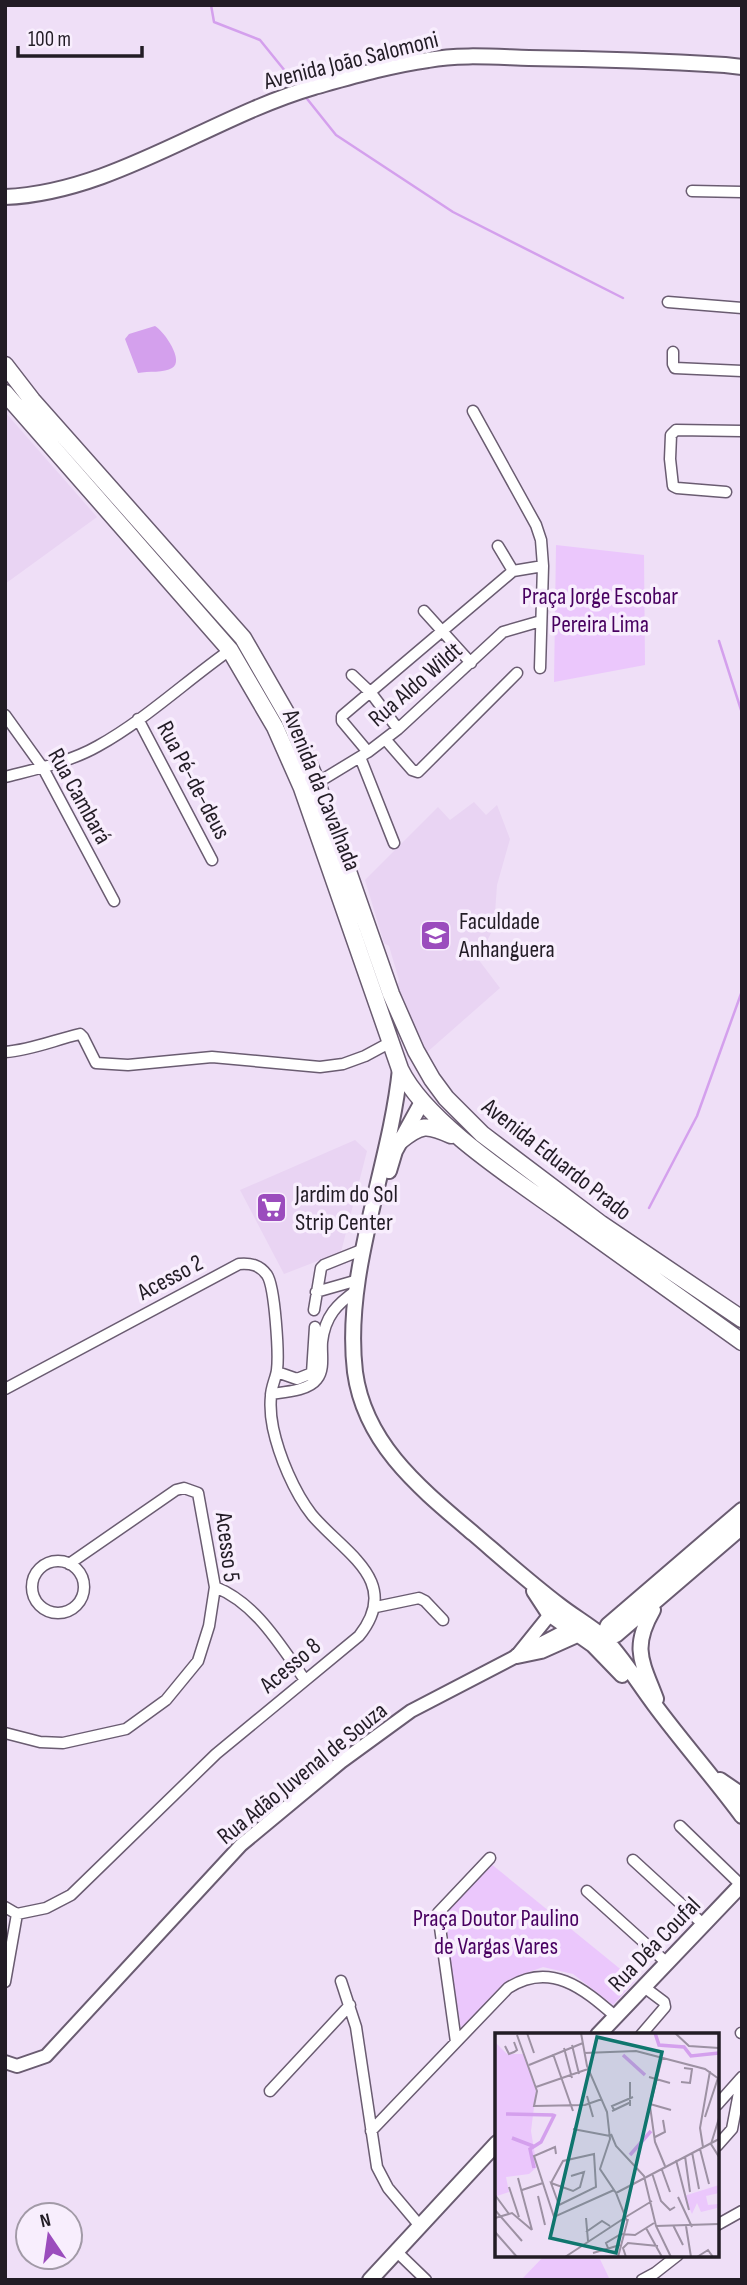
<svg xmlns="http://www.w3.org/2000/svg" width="747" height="2285" viewBox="0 0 747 2285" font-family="'Sofia Sans Condensed',sans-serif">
<rect width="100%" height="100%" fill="#efdff7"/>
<!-- built -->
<path fill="#e9d4f3" d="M5,412l92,105 -92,67z
M474,802l12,13 11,-10 13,34 -13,46 -3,42 -9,18 -10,10 25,33 -75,66 -14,-28 -14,-40 2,-6 -10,-34 -5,-3 -19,-63 73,-73 12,13z
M355,1140l12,11 -26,101 -57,22 -44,-84z"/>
<!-- green -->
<path fill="#ebc7fc" d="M556,545l88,10 1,110 -91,17z
M490,1863l145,118 -22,24 -40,-31 -30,-7 -33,12 -49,50 -19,-113z
M545,2255h53l12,25h-89z"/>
<!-- water -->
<path fill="#d4a0ed" d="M155,326c9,5 30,35 17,42 -7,5 -24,3 -34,5l-13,-34 4,-5z"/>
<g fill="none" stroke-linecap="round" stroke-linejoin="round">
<!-- stream -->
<path stroke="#d4a0ed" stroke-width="2.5" d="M211,5l3,17 46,18 38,47
M304,95l32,40 117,77 170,86
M719,641l23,72
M649,1208l48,-92 45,-125"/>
<defs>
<path id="minor" d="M692,191l50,1
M668,302l74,6
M673,352v12l2,4 67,3
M473,411l63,114 5,15 2,26 -3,102
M726,492l-49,-4 -4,-2 -3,-27 1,-24 5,-5 66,1
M498,546l15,25
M424,611l47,52
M352,675l19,18 27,36
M5,715l38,53 71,133
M138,719l74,141
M385,739l27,31 6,2 99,-99
M368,752l-26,-31v-5l171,-145 30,-5
M360,757l34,86
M5,777c31,-8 65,-15 93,-31 47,-26 88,-65 132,-96
M317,783l51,-31 30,-23 105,-97 38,-11
M5,1052c27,-2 49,-12 75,-18l3,3 13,26 32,2 84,-8 108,10 23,-3 22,-8 26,-14
M316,1292l42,-12
M314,1310l7,-42 3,-3 40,-16
M277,1372l20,7 15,-6 3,-46
M5,1389l234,-125c12,-1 21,1 28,11 8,12 12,79 10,95 -1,8 -6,17 -6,26 -1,9 0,22 2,32 6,28 21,64 39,87 32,38 91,66 47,121l-143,118 -145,141 -25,13 -29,6
M271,1394c13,-2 37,-3 46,-15 8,-10 4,-25 5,-37 3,-26 15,-38 35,-52
M32 1587a26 26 0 1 1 52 0a26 26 0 1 1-52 0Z
M215,1587c41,16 65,58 90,93
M376,1607l43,-9 6,3 18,19
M5,1733l35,9 23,1 63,-14 40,-29 32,-39 11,-35 6,-39 -17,-94 -14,-5 -8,2 -107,74
M680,1826l61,59
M633,1860l71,65
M587,1891l80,72
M5,1907l12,7
M341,1981l15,46 21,140 11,21 32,38
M5,1982l12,-68
M741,2033h1
M641,2035l24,-28 -1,-5 -20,-15
M456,2042l-18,-129 52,-55
M270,2091l80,-86
M717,2105l24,-27
M371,2131l137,-143c42,-27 75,0 107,28
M717,2146l15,-17 10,-52
M717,2225l25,-14
M396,2251l30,29
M642,2280l13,-7 23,-18"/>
<path id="tertiary" d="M519,1653l37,-46
M5,2062l12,4 29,-10 195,-211 100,-83 70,-51 150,-78 11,-10"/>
<path id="secondary" d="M5,197c107,-4 206,-80 309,-110 36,-10 77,-22 114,-27 32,-6 67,-3 101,-2 65,1 131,3 196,7l17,2
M400,1069c-10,99 -57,203 -45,303 10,73 66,117 119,162 28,24 56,49 85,71 14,11 30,20 43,31 17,16 37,48 52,68 28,38 60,74 88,112
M389,1171l6,-20 27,-49
M534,1591l15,23 44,31 29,30
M653,1610c-22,38 -11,52 3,89
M582,1636l16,2 18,-3 126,-108
M603,1637l5,-12 134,-115
M517,1656l24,-5 38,-17
M720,1780l22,15
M598,2035l144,-151
M370,2280l127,-137"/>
<path id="primary" d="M5,365l27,35 211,238 46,80 28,65 74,211 25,57 16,28 14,19 36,36 119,90 141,95
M5,393l225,257 45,77 27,61 98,281c25,52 111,108 159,142 61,44 122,87 183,131
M400,1141c21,-17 27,-17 51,-6"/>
</defs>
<!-- minor casing -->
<use href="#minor" stroke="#6a5c71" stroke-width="13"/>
<!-- tertiary casing -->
<use href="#tertiary" stroke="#6a5c71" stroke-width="16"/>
<!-- secondary casing -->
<use href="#secondary" stroke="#6a5c71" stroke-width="18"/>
<!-- primary casing -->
<use href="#primary" stroke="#6a5c71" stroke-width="19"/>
<!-- minor -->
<use href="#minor" stroke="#fff" stroke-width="10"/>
<!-- tertiary -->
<use href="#tertiary" stroke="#fff" stroke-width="12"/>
<!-- secondary -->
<use href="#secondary" stroke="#fff" stroke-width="14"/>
<!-- primary -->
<use href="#primary" stroke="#fff" stroke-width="16"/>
</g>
<!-- icons -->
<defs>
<symbol id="university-square" viewBox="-11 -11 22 22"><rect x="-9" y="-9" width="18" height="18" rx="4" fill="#9b4cbd" stroke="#f8eefd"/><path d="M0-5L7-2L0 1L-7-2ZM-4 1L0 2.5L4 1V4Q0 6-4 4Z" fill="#fff"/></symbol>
<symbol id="supermarket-square" viewBox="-11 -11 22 22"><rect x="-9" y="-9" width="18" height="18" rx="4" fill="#9b4cbd" stroke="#f8eefd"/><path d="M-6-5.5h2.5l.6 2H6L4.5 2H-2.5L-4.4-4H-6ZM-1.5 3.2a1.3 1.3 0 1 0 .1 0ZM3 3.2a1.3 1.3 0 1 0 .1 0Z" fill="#fff"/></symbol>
</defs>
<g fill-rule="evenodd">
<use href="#university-square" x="418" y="918" width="35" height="35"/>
<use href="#supermarket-square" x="254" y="1190" width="35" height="35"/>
</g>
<g text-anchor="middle" stroke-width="7" stroke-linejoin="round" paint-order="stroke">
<!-- street labels -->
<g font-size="24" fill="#221c25" stroke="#f8eefd">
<text transform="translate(351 60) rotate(-14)" y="8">Avenida João Salomoni</text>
<text transform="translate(415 684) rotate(-41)" y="8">Rua Aldo Wildt</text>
<text transform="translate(194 780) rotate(62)" y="8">Rua Pé-de-deus</text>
<text transform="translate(322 790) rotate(68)" y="8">Avenida da Cavalhada</text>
<text transform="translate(80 796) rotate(61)" y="8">Rua Cambará</text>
<text transform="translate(557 1159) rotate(38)" y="8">Avenida Eduardo Prado</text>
<text transform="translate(170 1277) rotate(-28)" y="8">Acesso 2</text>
<text transform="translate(228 1547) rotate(83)" y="8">Acesso 5</text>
<text transform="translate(290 1665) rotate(-40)" y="8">Acesso 8</text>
<text transform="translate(302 1773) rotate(-39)" y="8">Rua Adão Juvenal de Souza</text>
<text transform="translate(654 1944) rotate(-46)" y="8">Rua Déa Coufal</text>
</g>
<!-- park labels -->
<g font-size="24" fill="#480060" stroke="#f8eefd">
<text x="600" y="604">Praça Jorge Escobar<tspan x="600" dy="28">Pereira Lima</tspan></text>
<text x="496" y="1926">Praça Doutor Paulino<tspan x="496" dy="28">de Vargas Vares</tspan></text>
</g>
<!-- poi labels -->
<g font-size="24" fill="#221c25" stroke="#f8eefd" text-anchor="start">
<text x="459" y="929">Faculdade<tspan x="459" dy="28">Anhanguera</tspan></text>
<text x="295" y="1202">Jardim do Sol<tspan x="295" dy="28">Strip Center</tspan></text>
</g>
</g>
<!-- overview -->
<g transform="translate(495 2033)">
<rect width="224" height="224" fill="#efdff7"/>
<path d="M0,9l12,12h17l12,37 -5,40 6,36 -8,7 -23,3 3,15 -12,4zM224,152v8l-13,3 2,9 10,-1 -1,4 -16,4 -4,-9 -5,11 -8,-18z" fill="#ebc7fc"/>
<path fill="none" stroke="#d4a0ed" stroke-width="3.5" d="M160,0l4,12 25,2 7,9 28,-3M128,22l22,20M11,81l47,1M17,105l21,8M135,122l21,-24M39,135l-4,-19 11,-7 14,-28"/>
<path fill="none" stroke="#9d91a3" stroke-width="2" d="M32,0l7,20M86,0l6,33 20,46 3,27 -10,30 16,24 11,28M180,0l14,13 30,2M22,2l20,56 -3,15 51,-1 17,-6M77,12l7,29M10,13l4,8 5,-2 3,-2 -3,-8M69,15l8,30M89,20l52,-2 69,18 14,10M58,21l20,57M167,25l-12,48 5,36 10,24M34,32l54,-22M154,44l21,6M135,49v24M186,49l9,1 2,-14 -8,-1M41,54l52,-18M92,63l6,21M155,71l21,6M119,77l-2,-4 21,-9M117,78l19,-9M210,84l13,-39M224,85l-8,26 8,13M78,96l37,7M116,101l5,12 28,30 12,50 15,31M160,104l10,-5 -2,-12M208,114l-3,-19 10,-57M205,116l9,35M197,119l7,37M61,121l-1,-7 -21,9 20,61 60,-27M190,123l5,36M181,127l13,50M167,137l8,22M157,140l9,28 9,9 5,-3M23,145l14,52M56,150l12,-22 31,-7 2,33 -37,18M14,154l10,30M27,157l21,-7M121,160l103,-54M0,162l14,19M43,163l7,29M183,164l14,30M64,172l-8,-22 22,8 7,-4 4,-15 -13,4M0,177l27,31M134,182l23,-14M0,185l17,-5 20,17M91,185l2,23M178,192l10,20M161,193l63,-2M191,193l5,31M151,195l16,29M0,199l22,25M91,199l16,-11 8,5M113,215l-2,-5 15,-9 14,1 19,-12M98,220l27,-8M70,224l64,-42M123,224l10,-38M131,224l-3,-9 5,-5 30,3M202,224l11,-7 5,7"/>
<path fill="#0f766e" fill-opacity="0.15" stroke="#0f766e" stroke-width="3.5" d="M102,4l65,15 -46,201 -66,-15z"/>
<rect width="224" height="224" fill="none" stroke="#221c25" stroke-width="3.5"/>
</g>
<!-- border -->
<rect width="747" height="2285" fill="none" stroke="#221c25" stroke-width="14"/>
<!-- north arrow -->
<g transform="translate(49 2236) rotate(347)"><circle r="33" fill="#f8eefd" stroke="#a29aa7" stroke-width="2"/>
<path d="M0-5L12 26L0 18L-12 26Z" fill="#9b4cbd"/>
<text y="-10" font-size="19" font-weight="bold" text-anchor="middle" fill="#221c25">N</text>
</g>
<!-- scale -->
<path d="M18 46v10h124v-10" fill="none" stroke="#221c25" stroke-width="3.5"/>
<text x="28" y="46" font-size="21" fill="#221c25" stroke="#f8eefd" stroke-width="5" paint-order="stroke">100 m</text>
</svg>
